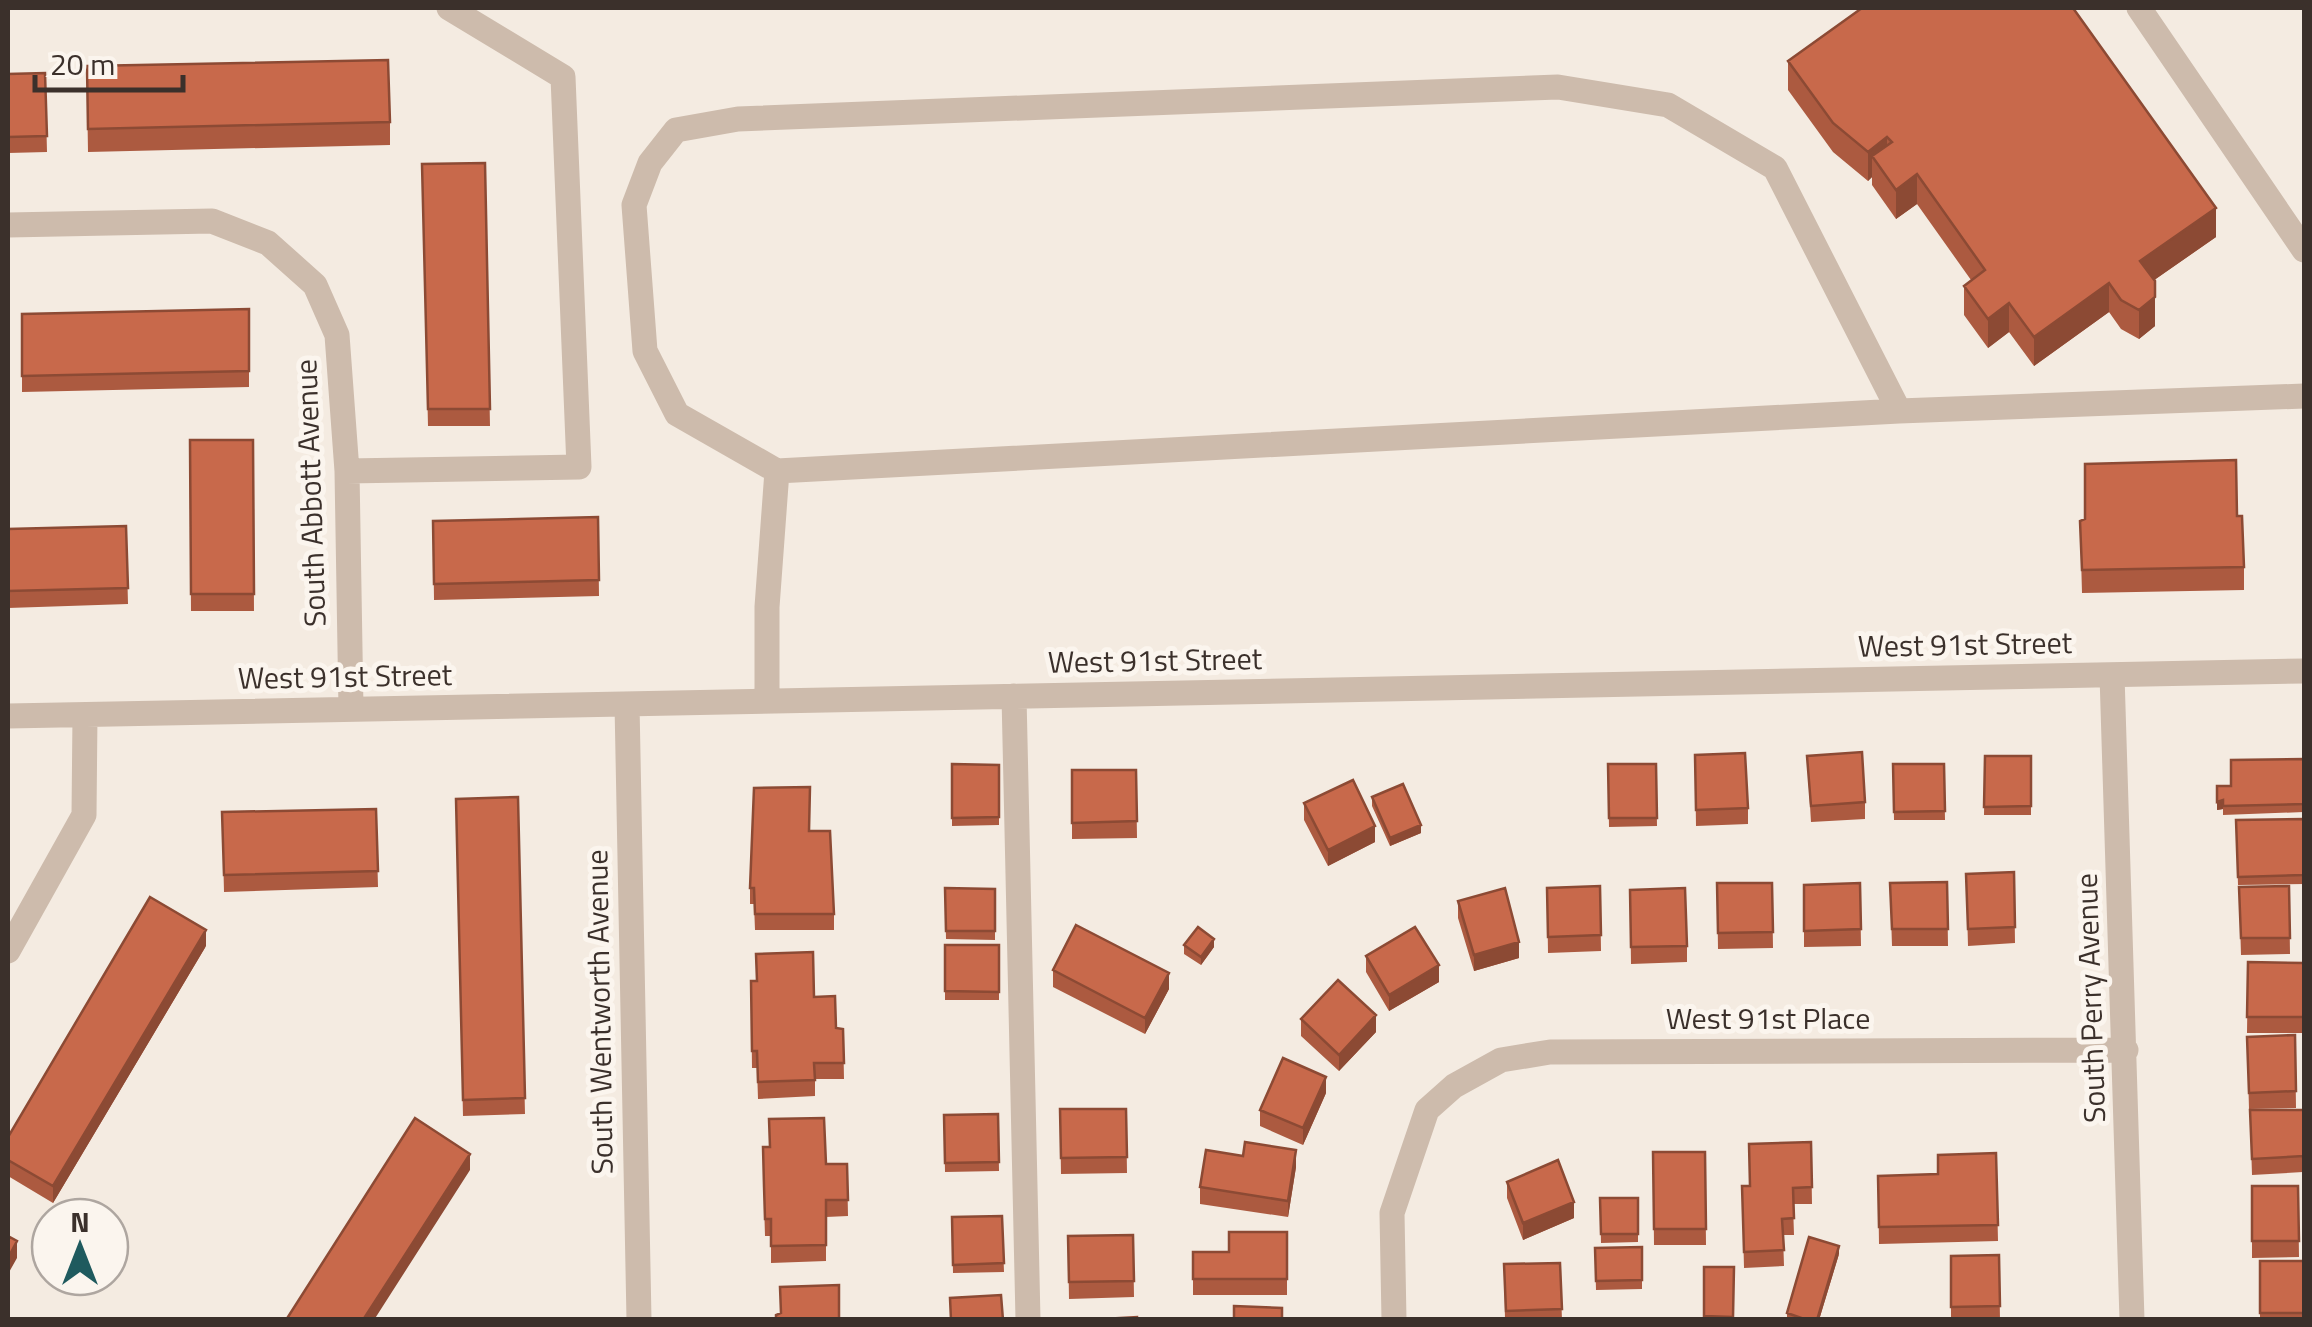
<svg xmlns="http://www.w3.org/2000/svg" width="2312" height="1327" viewBox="0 0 2312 1327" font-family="'Titillium Web',sans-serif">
<rect width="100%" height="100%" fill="#f4ebe1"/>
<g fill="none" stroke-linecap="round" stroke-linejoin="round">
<!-- minor -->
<path stroke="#cdbbac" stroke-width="25" d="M2139,8l165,242
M8,225l204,-4 56,22 47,42 22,50 10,136 4,238
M347,471l232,-4 -16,-390 -114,-69
M777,471l-100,-57 -32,-63 -11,-146 16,-42 26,-33 62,-11 820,-32 110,18 107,63 124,243
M2112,675l20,645
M1014,696l14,624
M767,701v-94l10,-136 1122,-60 405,-15
M627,704l12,616
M8,716l2296,-45
M8,951l76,-136 1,-100
M1394,1320l-2,-107 35,-103 27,-24 47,-26 49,-8 576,-2"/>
</g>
<!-- wall -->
<path fill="#ac5a40" d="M1788,61l428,176 -62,43 1,46 -16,13 -18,-10 -12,-17 -75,54 -25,-34 -21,16 -24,-33v-29l7,-6 -54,-76 -21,15 -24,-34v-8l-4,4 -35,-29 -45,-62z
M45,73l2,79 -39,1v-79z
M87,90l303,32v23l-302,7z
M485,163l5,263h-62l-6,-261z
M249,309v78l-227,5v-78z
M190,440h63l1,171h-63z
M2237,516l7,51v23l-162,3 -2,-72z
M598,517l1,79 -165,4 -1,-79z
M126,526l2,78 -120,4v-79z
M1695,755l53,53v16l-52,2z
M1807,756l58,46v17l-54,3z
M1985,756h46v59h-47z
M2304,759v53l-81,3v-6l-6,1 14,-24z
M952,764l47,1v60l-47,1z
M1608,764h48l1,62 -48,1z
M1893,764h51l1,56h-51z
M1072,770h64l1,68 -65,1z
M518,797l7,317 -62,2 -7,-317z
M1372,797l49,36 -31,13 -18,-40z
M1304,803l71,39 -47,24 -24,-46z
M376,809l2,78 -154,5 -2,-80z
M2304,819v65l-66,1 -2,-65z
M810,831l24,83v16h-79l-1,-26h-4v-16z
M2014,872l1,71 -47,3 -2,-72z
M1947,882l1,64h-56l-2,-63z
M1717,883h55l1,65 -55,1z
M1860,883l1,63 -57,1v-62z
M1600,886l1,65 -53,2 -1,-65z
M2289,886l1,68 -49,1 -2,-68z
M945,888l50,1v51l-49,-1z
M1630,890l57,56v16l-56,2z
M1458,901l61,57 -45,13 -16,-53z
M945,945h54v55h-54z
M1184,945l30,2 -13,18 -17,-11z
M206,946l-153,257 -45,-27v-39z
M1366,956l73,26 -50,29 -23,-39z
M2248,962l56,1v70h-57z
M1053,970l116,19 -24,45 -92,-47z
M751,981l63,16 22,31 7,1 1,50h-29v17l-57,3 -1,-31h-5z
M1301,1019l75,13 -37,39 -38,-35z
M2295,1035l1,73 -47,1 -2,-72z
M1326,1093l-23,52 -43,-19v-16z
M1060,1109h66l1,64 -66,1z
M2250,1110h54v76l-1,-14 -51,3z
M998,1114l1,57 -54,1 -1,-57z
M1811,1142l1,62h-19l1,31h-11l1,31 -40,2 -2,-82h8z
M1653,1152h52l1,93h-52z
M1996,1153l2,88 -119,3 -1,-68 60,-2z
M1243,1156l53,11 -8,50 -88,-13v-17z
M826,1164h21l1,52 -22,1v44l-55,2v-27h-6l-1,-34z
M1507,1182l67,36 -51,22 -16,-42z
M2252,1186h46l1,71 -47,1z
M1600,1198h38v44l-37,1z
M1002,1216l2,56 -51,1 -1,-56z
M1287,1232v63h-94v-43h36z
M1133,1235l1,62 -65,2 -1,-63z
M1642,1247v42l-46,1 -1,-42z
M1839,1254l-20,66h-32v-7z
M1999,1255l1,65h-49v-64z
M2260,1261h44v59h-44z
M1560,1263l2,57h-57l-1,-56z
M1704,1267h30l-1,53h-29z"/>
<!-- shaded-wall -->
<path fill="#8c4a34" d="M1887,137v29l-15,-10v21l-4,4v-29z
M1917,174v30l-21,15v-29z
M2216,208v29l-76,53v-29z
M2109,283v29l-75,54v-29z
M2155,297v29l-16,13v-29z
M2009,303v29l-21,16v-29z
M2223,800v9l-6,1v-8z
M1421,825v8l-31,13v-8z
M1375,826v16l-47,24v-16z
M206,930v16l-153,257v-17z
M1214,939v8l-13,18v-8z
M1519,942v16l-45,13v-16z
M1439,965v17l-50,29v-16z
M1169,973v16l-24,45v-16z
M1376,1015v17l-37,39v-16z
M1326,1077v16l-23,52v-17z
M1296,1150v17l-8,50v-16z
M470,1154v16l-96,150h-11z
M1574,1202v16l-51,22v-17z
M17,1241v17l-9,16v-16z
M1839,1246v8l-20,66h-2z"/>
<!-- building -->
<path fill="#c8694b" stroke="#8c4a34" stroke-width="2.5" d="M1862,8h211l143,200 -76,53 15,20v16l-16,13 -18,-10 -12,-17 -75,54 -25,-34 -21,16 -24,-33 21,-16 -68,-96 -21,16 -24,-34 20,-14 -5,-5 -19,15 -35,-29 -45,-62z
M388,60l2,62 -302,7 -1,-63z
M45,73l2,63 -39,1v-63z
M485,163l5,246h-62l-6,-245z
M249,309v62l-227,5v-62z
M190,440h63l1,154h-63z
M2236,460l1,56h5l2,51 -162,3 -2,-49 5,-2v-55z
M598,517l1,63 -165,4 -1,-63z
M126,526l2,62 -120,3v-62z
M1862,752l3,50 -54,4 -4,-50z
M1745,753l3,55 -52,2 -1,-55z
M1985,756h46v50l-47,1z
M2304,759v45l-81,2v-6l-6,2v-16h14v-26z
M952,764l47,1v52l-47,1z
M1608,764h48l1,54h-48z
M1893,764h51l1,47 -51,1z
M1072,770h64l1,51 -65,2z
M1353,780l22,46 -47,24 -24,-47z
M1403,784l18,41 -31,13 -18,-41z
M810,787l-1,44h21l4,83h-79l-1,-26h-4l4,-100z
M518,797l7,301 -62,2 -7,-301z
M376,809l2,62 -154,4 -2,-63z
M2304,819v56l-66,2 -2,-57z
M2014,872l1,55 -47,2 -2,-55z
M1947,882l1,47h-56l-2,-46z
M1717,883h55l1,49 -55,1z
M1860,883l1,46 -57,2v-46z
M1600,886l1,49 -53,2 -1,-49z
M2289,886l1,52h-49l-2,-51z
M945,888l50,1v42h-49z
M1505,888l14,54 -45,13 -16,-54z
M1685,888l2,58 -56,1 -1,-57z
M150,897l56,33 -153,256 -45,-26v-23z
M1076,925l93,48 -24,45 -92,-48z
M1198,927l16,12 -13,18 -17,-12z
M1415,927l24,38 -50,30 -23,-39z
M945,945h54v47l-54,-1z
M813,952l1,45 21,-1 1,32 7,1 1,34h-30l1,17 -57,2 -1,-31h-5l-1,-70h6l-1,-27z
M2248,962l56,1v54h-57z
M1338,980l38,35 -37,40 -38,-36z
M2295,1035l1,56 -47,2 -2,-56z
M1283,1058l43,19 -23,51 -43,-18z
M1060,1109h66l1,48 -66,1z
M2250,1110h54v59l-1,-13 -51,3z
M998,1114l1,48 -54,1 -1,-48z
M415,1118l55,36 -107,166h-77z
M824,1118l2,46h21l1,36h-22v45l-55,1v-27h-6l-1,-33 -1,-39h7l-1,-28z
M1245,1142l51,8 -8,51 -88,-14 6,-37 37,6z
M1811,1142l1,45 -19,1 1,30 -12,1 2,31 -40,2 -2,-66h8l-1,-42z
M1653,1152h52l1,77h-52z
M1996,1153l2,72 -119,2 -1,-51 60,-2v-19z
M1558,1160l16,42 -51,21 -16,-41z
M2252,1186h46l1,55h-47z
M1600,1198h38v36h-37z
M1002,1216l2,47 -51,2 -1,-48z
M1229,1232h58v47h-94v-27h36z
M1133,1235l1,46 -65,1 -1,-46z
M8,1236l9,5 -9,17z
M1809,1237l30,9 -22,74h-10l-20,-7z
M1642,1247v33l-46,1 -1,-33z
M1999,1255l1,51 -49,1v-51z
M2260,1261h44v52h-44z
M1560,1263l2,46 -56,2 -2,-47z
M1704,1267h30l-1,50 -29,-1z
M839,1285v35h-63v-5l5,-2 -1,-26z
M1001,1295l2,25h-52l-1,-22z
M1234,1306l48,2v12h-48z
M1137,1317v3h-53z"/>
<g text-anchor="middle" stroke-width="10" stroke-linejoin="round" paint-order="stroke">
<!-- street labels -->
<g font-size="30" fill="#3b302b" stroke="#fbf5ee">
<text transform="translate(311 493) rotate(-92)" y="10">South Abbott Avenue</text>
<text transform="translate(1965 645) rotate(-1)" y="10">West 91st Street</text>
<text transform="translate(1155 661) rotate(-1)" y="10">West 91st Street</text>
<text transform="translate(345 677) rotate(-1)" y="10">West 91st Street</text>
<text transform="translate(2091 998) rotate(-92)" y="10">South Perry Avenue</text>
<text transform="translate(600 1012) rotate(-91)" y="10">South Wentworth Avenue</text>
<text x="1768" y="1029">West 91st Place</text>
</g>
</g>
<!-- border -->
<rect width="2312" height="1327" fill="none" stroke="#3b302b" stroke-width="20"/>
<!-- north arrow -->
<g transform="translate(80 1247)"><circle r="48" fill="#fbf5ee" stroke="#aea6a0" stroke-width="2.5"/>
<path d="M0-8L18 38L0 25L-18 38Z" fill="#1f5a5e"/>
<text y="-15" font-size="28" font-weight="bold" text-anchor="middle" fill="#3b302b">N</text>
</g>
<!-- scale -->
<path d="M35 75v15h148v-15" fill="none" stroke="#3b302b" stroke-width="5"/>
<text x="50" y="75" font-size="30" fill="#3b302b" stroke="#fbf5ee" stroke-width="8" paint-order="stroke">20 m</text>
</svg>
